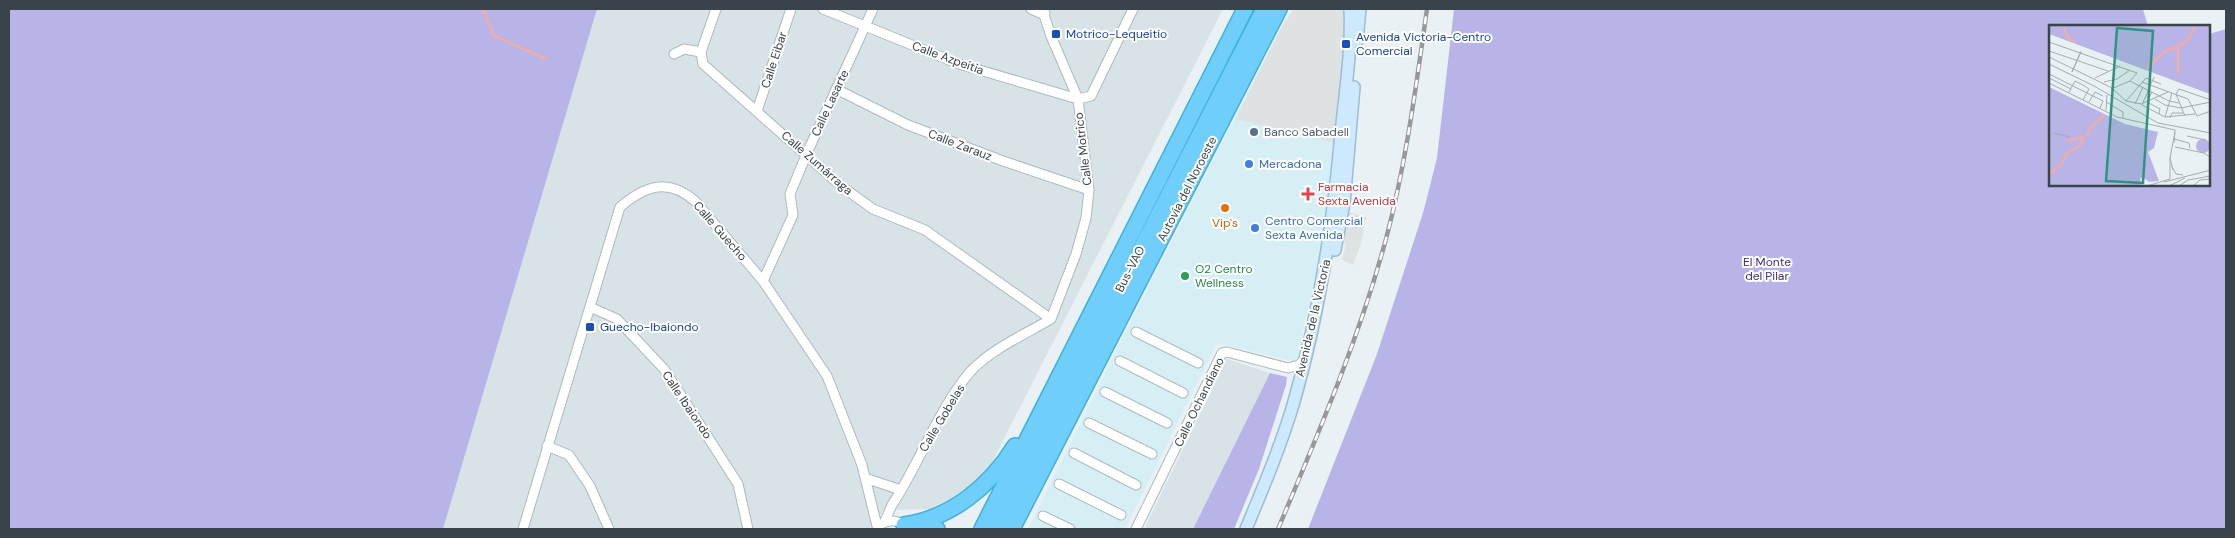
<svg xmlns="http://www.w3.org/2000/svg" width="2235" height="538" viewBox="0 0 2235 538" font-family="'DM Sans',sans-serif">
<rect width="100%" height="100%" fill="#eaf1f5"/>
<!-- residential -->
<path fill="#d8e3e8" d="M597,9h626l-237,465 -19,17 -30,18 -54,1 -9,19h-431z
M1227,359l43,14 -77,156h-49z"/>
<!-- commercial -->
<path fill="#d6eff5" d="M1294,9l47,64 -14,143 -10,58 -14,55 -2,23 -4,8 -4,1 -76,-18 -92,186h-97l103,-208 151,-295z"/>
<!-- green -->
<path fill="#b9b4e7" d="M9,9h588l-154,520h-434z
M1454,9h689l5,17h-98v159h159v-151l17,-5v500h-918l69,-175 46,-141 14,-55z
M1270,373l17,4 -1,8 -27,84 -25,60h-41z"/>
<!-- parking -->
<path fill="#dee2e3" d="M1294,9h51l-1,33 -10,101 -98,-24 46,-93z
M1348,212l18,5 -5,27 -8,21 -11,-5 4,-16 -4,-2z"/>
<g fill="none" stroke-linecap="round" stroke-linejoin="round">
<!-- stream -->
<path stroke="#efaca9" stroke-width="2.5" d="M481,9l4,4 8,22 53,24"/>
<defs>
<path id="street" d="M716,9l-15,43 2,12 138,122 32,23 52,21 126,89
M823,9l136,55 119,35 13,-3 42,-87
M1031,9l13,6 1,-2
M1042,9l9,27 27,63 11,91 -3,28 -10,36 -25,65
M674,54l10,-5 17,3
M836,89l72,36 95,36 86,29
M757,111l34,-102
M763,281l30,-66 -3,-21 17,-41 66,-144
M590,307l27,12 47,50 74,115 10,45
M1136,332l62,31
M1120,361l63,32
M1105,392l62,31
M1089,423l63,31
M547,446l22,9 21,31 19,43
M1074,453l62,32
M865,478l36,12
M1059,484l62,31
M1043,516l27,13
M885,521l7,-16c28,-42 45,-94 78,-133 21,-23 54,-37 81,-53
M881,524c9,-5 19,-4 26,4
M523,529l97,-322c26,-22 48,-29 75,-6l68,80 64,95 35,89 15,61
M1136,529l86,-176 5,-1 61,16 11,-3 5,-5"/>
<path id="secondary" d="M1357,41l3,-32
M1335,250l9,-47 10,-116
M1246,529c17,-41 34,-81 47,-124 26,-89 40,-180 48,-272 4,-41 11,-83 9,-124"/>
<path id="highway" d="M904,525c48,-7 86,-39 111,-79
M926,529h11
M982,529l263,-520
M997,529l267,-520
M1012,529l267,-520"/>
</defs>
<!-- street casing -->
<use href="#street" stroke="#adbac0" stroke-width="11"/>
<!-- secondary casing -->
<use href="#secondary" stroke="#9bbdd3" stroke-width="14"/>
<!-- highway casing -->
<use href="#highway" stroke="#3fb0da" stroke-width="18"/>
<!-- street -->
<use href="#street" stroke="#fff" stroke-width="9"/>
<!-- secondary -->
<use href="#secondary" stroke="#cce9fd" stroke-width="11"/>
<!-- highway -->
<use href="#highway" stroke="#70cffa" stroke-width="15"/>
<defs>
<path id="rail" d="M1278,529c40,-95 81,-190 108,-290 20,-75 30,-153 41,-230"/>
</defs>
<!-- rail casing -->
<use href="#rail" stroke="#989898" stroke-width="4.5"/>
<!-- rail -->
<use href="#rail" stroke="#fff" stroke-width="2.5" stroke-dasharray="8" stroke-linecap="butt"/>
</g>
<!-- markers -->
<g fill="#1a4fb4" stroke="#fff" stroke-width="2">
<rect x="1051" y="29" width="10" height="10" rx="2.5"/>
<rect x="1341" y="39" width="10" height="10" rx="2.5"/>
<rect x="585" y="322" width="10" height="10" rx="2.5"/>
</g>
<circle fill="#5c6f8a" stroke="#fff" stroke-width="2" cx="1254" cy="132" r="5"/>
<g fill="#3f7fe0" stroke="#fff" stroke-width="2">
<circle cx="1249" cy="164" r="5"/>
<circle cx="1255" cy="228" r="5"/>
</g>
<path fill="#e0444e" stroke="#fff" stroke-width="2" d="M1305.5 186.5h5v5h5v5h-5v5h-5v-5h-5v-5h5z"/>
<circle fill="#e8710a" stroke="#fff" stroke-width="2" cx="1225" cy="208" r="5"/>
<circle fill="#2e9e5b" stroke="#fff" stroke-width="2" cx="1185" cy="276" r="5"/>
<g text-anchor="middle" stroke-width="4" stroke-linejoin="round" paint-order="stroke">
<!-- transit labels -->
<g font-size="12" fill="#164399" stroke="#fff" text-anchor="start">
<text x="1066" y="38">Motrico-Lequeitio</text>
<text x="1356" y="41">Avenida Victoria-Centro<tspan x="1356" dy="14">Comercial</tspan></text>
<text x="600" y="331">Guecho-Ibaiondo</text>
</g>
<!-- street labels -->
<g font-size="12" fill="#384449" stroke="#fff">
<text transform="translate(948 58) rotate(20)" y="4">Calle Azpeitia</text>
<text transform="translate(774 60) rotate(-72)" y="4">Calle Eibar</text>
<text transform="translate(830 103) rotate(-65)" y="4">Calle Lasarte</text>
<text transform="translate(960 145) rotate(21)" y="4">Calle Zarauz</text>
<text transform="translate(1083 149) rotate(-97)" y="4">Calle Motrico</text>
<text transform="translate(817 163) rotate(41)" y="4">Calle Zumárraga</text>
<text transform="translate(1187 189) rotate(-63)" y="4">Autovía del Noroeste</text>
<text transform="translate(720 231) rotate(49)" y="4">Calle Guecho</text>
<text transform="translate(1130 269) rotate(-63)" y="4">Bus-VAO</text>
<text transform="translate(1313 318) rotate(-77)" y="4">Avenida de la Victoria</text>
<text transform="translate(1199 402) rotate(-64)" y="4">Calle Ochandiano</text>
<text transform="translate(687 405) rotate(56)" y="4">Calle Ibaiondo</text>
<text transform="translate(942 418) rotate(-59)" y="4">Calle Gobelas</text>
</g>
<!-- service labels -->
<g font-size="12" fill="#4e5e75" stroke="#fff" text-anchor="start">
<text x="1264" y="136">Banco Sabadell</text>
</g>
<!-- shop labels -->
<g font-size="12" fill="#366cbe" stroke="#fff" text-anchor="start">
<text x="1259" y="168">Mercadona</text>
<text x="1265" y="225">Centro Comercial<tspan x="1265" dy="14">Sexta Avenida</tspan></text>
</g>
<!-- health labels -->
<g font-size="12" fill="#be3a42" stroke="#fff" text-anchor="start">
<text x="1318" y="191">Farmacia<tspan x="1318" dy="14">Sexta Avenida</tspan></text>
</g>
<!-- food labels -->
<g font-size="12" fill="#c56008" stroke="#fff">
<text x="1225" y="227">Vip's</text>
</g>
<!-- park labels -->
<g font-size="12" fill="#402c7a" stroke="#fff">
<text x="1767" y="266">El Monte<tspan x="1767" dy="14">del Pilar</tspan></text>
</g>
<!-- leisure labels -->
<g font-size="12" fill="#27864d" stroke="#fff" text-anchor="start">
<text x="1195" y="273">O2 Centro<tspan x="1195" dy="14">Wellness</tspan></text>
</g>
</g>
<!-- overview -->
<g transform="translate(2049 25)">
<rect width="161" height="161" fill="#eaf1f5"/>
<path d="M0,0h161v69l-161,-60zM0,62l76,37 33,8 -4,16 -6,4 11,29 -10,1 -6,-5 -3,1 1,8h-92zM147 121a7 7 0 1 1 14 0a7 7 0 1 1-14 0Z" fill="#b9b4e7"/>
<path fill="none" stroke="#efaca9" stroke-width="2.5" d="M15,4l4,9 7,4M98,43l18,-17 12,-4M129,49v-28l9,-5 9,-16M38,111l4,-9 13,-12M18,116l16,-4M0,149l12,-9 6,-12 13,-7 4,-9"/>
<path fill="none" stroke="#a3acb0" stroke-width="1" d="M0,17l88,31 -7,8 -19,8M0,26l59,20M32,26l-9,21 9,-20M0,32l63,31M0,39l45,22 64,37 53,10M0,49l54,27 -3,7M105,52l-12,28 23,12 30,-3M0,53l22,11M46,53l25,-12M81,56l39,20 10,2M55,57l13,-3 13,-9M93,57l46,17 9,17 14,-5M0,58l68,34 58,13 -1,13M64,64l13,12M20,67l6,-11 8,4 6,4 -6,11M103,67l-5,10 13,7 -1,5M127,69l3,-5 32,11M127,69l9,22M106,74l10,6 16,3 30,-6M77,76l20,-23 15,6M77,76l15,3 27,-12M40,77l6,-10 8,4M57,77l17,10v6M86,79l8,-17M57,85l1,-15M116,92l7,-24M121,93l2,-5h11M4,108l17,4M138,111l19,4M125,114l15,4 1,5M126,122l29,6 7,5M121,133l5,-26M123,142l4,7 7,1M115,157l47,-12M98,161l23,-7v-21l3,12M120,161l16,-8M130,161l9,-6 23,-4M144,161l7,-6 11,-1"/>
<path fill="#2e9382" fill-opacity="0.15" stroke="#2e9382" stroke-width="2.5" d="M68,3l36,3 -10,152 -37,-2z"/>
<rect width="161" height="161" fill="none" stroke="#384449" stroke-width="2.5"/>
</g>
<!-- border -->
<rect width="2235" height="538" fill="none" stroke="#384449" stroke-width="20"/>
</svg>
